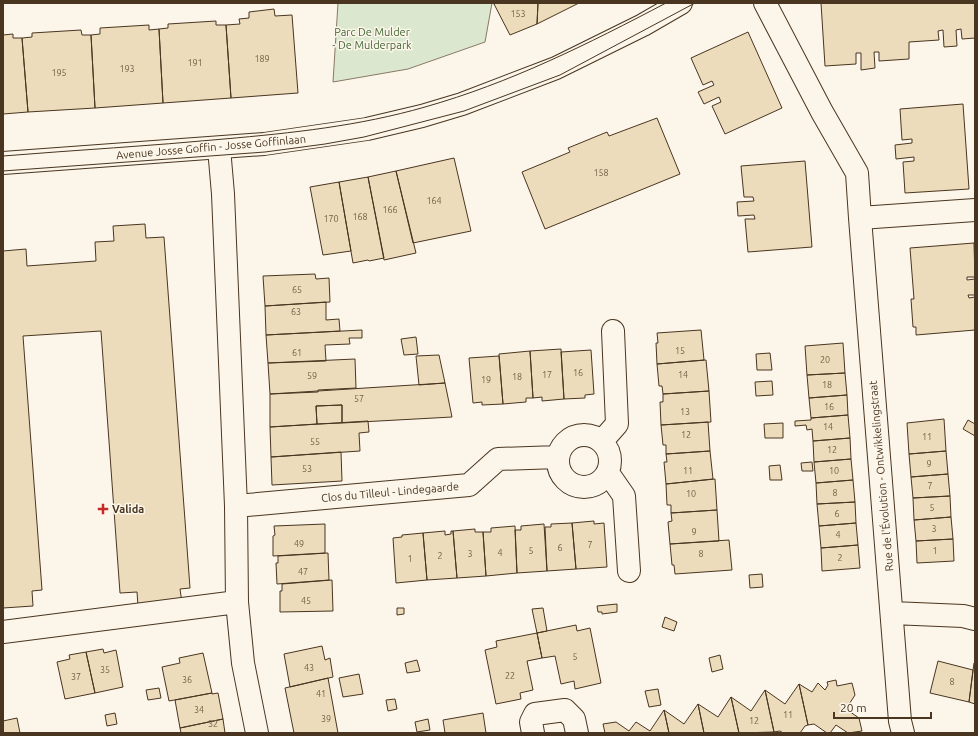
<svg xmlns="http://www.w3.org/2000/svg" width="978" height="736" viewBox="0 0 978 736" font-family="Ubuntu,sans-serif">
<rect width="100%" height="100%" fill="#fbf6e9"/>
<!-- green -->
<path fill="#dce7d0" stroke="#887966" d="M338,3h154l-7,39 -77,27 -75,13z"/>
<!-- building -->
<path fill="#ecdcbc" stroke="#4a3520" d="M496,3h42l-1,21 -27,11 -16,-31z
M538,3h41l-42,21z
M821,3h154v35l-13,1 -1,-10 -5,1 1,16 -13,1 -1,-17 -5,1 1,9 -30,2v17l-30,2v-9h-5l1,16 -14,2v-17h-5v11l-31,2z
M274,9l1,7 17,-1 6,78 -67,5 -5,-73 14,-1 -1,-5 10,-1v-6z
M216,21v4h10l5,73 -68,5 -4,-74 9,-1v-4z
M149,25v5l10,-1 4,74 -68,5 -4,-73 9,-1v-6z
M81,30l1,5h9l4,73 -67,4 -6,-74 10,-1v-4z
M748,32l34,76 -57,26 -13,-28 9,-4 -2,-5 -15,7 -6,-12 16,-7 -2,-4 -9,4 -12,-27z
M13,34v4h9l6,74 -25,2v-79z
M963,104l6,85 -64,4 -2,-31 11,-1v-4l-18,2 -1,-14 17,-2v-4l-10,1 -2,-31z
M657,118l23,56 -135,55 -23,-57 48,-20 -2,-4 39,-16 2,4z
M454,158l17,73 -58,12 -17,-72z
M805,161l7,86 -64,5 -3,-33h10l-1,-4 -16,1 -1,-14 17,-1 -1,-4h-9l-3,-31z
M396,171l20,82 -32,7 -16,-83z
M368,177l16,81 -15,3 -1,-1 -15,3 -14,-81z
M339,182l12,69 -28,4 -13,-68z
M145,224l1,14 18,-1 26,351 -10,1 2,14 -44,3 -1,-14 -17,1 -19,-262 -78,5 19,254 -10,1 1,15 -30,2v-357l23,-2 1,17 69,-5 -1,-19 19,-1 -1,-15z
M974,243l1,34h-8v3l8,-1v16h-7l1,3 6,-1v33l-59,5v-8h-3l-2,-28h3l-4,-51z
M315,274l1,5 13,-1 1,24 -65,4 -2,-30z
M326,302v18l13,-1 1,12 -74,4 -1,-29z
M362,330v8h-13l1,6 -25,1 1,16 -58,2 -2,-28z
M701,330l3,30 -47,4 -1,-21h2l-1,-10z
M416,337l2,17 -14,1 -3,-16z
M843,343l2,30 -38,2 -2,-29z
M561,349l3,50 -22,2v-4l-9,1 -3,-47z
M591,350l3,44 -9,1v3l-21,1 -3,-47z
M530,351l3,47h-7v4l-23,2 -4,-50z
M770,353l2,17h-15l-1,-16z
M439,355l6,28 -26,2 -3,-29z
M499,356l4,48 -21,1v-3l-9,1 -4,-45z
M355,359l1,29 -38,2v2l-48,2 -2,-31z
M706,360l3,31 -46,3 -1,-8h-3l-2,-22z
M845,373l2,22 -38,3 -2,-23z
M772,381l1,14 -17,1 -1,-14z
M445,383l7,34 -110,6v-18l-26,1 1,18 -47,3v-33z
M709,391l2,31 -50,3 -1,-23h3v-8z
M847,395l1,20 -37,3 -2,-20z
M342,405v18l-25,1 -1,-18z
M848,415l2,23 -37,3 -1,-12 -5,1 -1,-5 -11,1v-5l16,-1v-2z
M944,419l2,32 -37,3 -2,-31z
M968,420l7,4v12l-12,-7z
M368,421l1,11 -10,1 1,18 -89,6 -1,-30z
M708,422l2,29 -44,3v-9h-3l-2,-20z
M783,423v15h-18l-1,-14z
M850,438l1,21 -37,3 -1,-21z
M710,451l3,28 -47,5 -2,-22h3l-1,-8z
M946,451l2,23 -37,3 -2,-23z
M341,452l1,29 -70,4 -1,-28z
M851,459l2,21 -37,3 -2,-21z
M812,462l1,9h-11l-1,-8z
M780,465l2,15h-12l-1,-14z
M948,474l2,22 -37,2 -2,-21z
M715,479l2,31 -46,3v-8h-4l-1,-21z
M853,480l2,22 -38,2 -1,-21z
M950,496l1,21 -37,3 -1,-22z
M855,502l1,21 -37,3 -2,-22z
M717,510l2,31 -49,3 -2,-22 4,-1 -1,-8z
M951,517l2,22 -37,2 -2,-21z
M594,521v3l10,-1 3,44 -31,2 -4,-46z
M572,523l4,46 -29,2 -2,-44h6v-3z
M856,523l2,22 -37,3 -2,-22z
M325,524v29l-52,3v-20l2,-1 -1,-9z
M544,524l3,47 -30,2 -2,-43h6v-4z
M515,526l2,47 -31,3 -3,-44h8v-4z
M475,529v3h8l3,44 -29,2 -4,-47z
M445,531v4l6,-1v-3h2l4,47 -30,2 -4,-47z
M423,533l4,47 -31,3 -3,-45 9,-1v-2z
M953,539l1,22 -37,2 -1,-22z
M729,540l3,30 -57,4 -1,-9h-2l-2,-21z
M858,545l2,23 -38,3 -1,-23z
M328,553l1,27 -52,4 -1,-21h2v-7z
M762,574l1,13 -13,1 -1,-13z
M332,580l1,31 -53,1v-21h2v-7z
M617,604v8l-15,2v-2h-4l-1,-6z
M397,608h7v6l-7,1z
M543,608l4,23 -10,2 -5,-24z
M665,617l12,5 -3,9 -12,-4z
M576,625l1,6 13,-3 11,55 -26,6 -1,-8 -13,3 -6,-28 -13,2 -5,-25z
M537,633l5,25 -15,3 6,29 -13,3 1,6 -25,5 -11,-54 12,-3 -1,-6z
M322,646l3,14 5,-2 3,19 -43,10 -6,-33z
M103,649l1,4 12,-3 7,37 -28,6 -9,-41z
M86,652l9,41 -30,6 -8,-37 13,-3 -1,-4z
M203,653l9,40 -43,8 -7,-34 18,-4 -1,-5z
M720,655l3,14 -11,3 -3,-14z
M417,660l3,11 -13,2 -2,-10z
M938,661l35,9 -4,32 -39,-9z
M974,663l1,1v40l-6,-2z
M359,674l4,20 -20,3 -4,-19z
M328,678l10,55h-44l-9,-45z
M836,680l1,6 15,-3 3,12 -9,14 13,9 3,13 -14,2 -12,-8 -6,8h-3l-13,-9 -6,1 -9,-41 13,8 6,-9 7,7 3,-5 -1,-3z
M799,684l9,41 -3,1 -5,7h-17l-3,-2 -6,1 -9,-42 20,14z
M159,688l2,10 -13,2 -2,-10z
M658,689l3,16 -12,2 -4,-16z
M765,690l9,42 -35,1 -8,-36 20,14z
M212,693v1l6,-1 5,26 -43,9 -5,-28z
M731,697l8,36h-35l-6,-29 20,13z
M395,699l2,10 -9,2 -2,-11z
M698,704l6,29h-35l-5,-23 20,14z
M664,710l5,23h-64l-2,-9 13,-2 13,9 7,-9 14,9z
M115,713l2,11 -10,2 -2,-11z
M483,713l3,20h-41l-2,-13z
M17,718l3,15h-17v-12z
M223,719l2,14h-44l-1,-5z
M428,719l2,11 -13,2 -2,-10z"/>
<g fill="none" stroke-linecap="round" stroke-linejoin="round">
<defs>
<path id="minor" d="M765,3l57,109 35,61 3,45 115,-8
M219,148l4,46 13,312 1,96 6,61 14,70
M860,218l40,503 3,12
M558 461a26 26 0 1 1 52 0a26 26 0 1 1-52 0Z
M602,441l15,-17 -4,-93
M608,473l16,23 5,75
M236,506l233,-21 29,-26 60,-2
M892,613l71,3 12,3
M3,632l234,-30
M533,733l-2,-11 4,-8 30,-4 9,9 3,14"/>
<path id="major" d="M3,163l261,-19 103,-15 55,-13 40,-12 94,-36 87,-43 38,-22"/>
</defs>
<!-- minor casing -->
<use href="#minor" stroke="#4a3520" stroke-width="24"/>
<!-- major casing -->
<use href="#major" stroke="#4a3520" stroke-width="24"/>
<!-- minor -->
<use href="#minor" stroke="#fbf6e9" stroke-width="22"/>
<!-- major -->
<use href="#major" stroke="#fbf6e9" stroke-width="22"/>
<!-- tram -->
<path stroke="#4a3520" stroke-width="1" d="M3,156c74,-6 147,-10 221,-17 68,-6 135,-13 201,-32 85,-24 163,-63 241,-104
M3,171l262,-19 60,-8 39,-7 100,-26 96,-36 135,-72"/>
</g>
<!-- markers -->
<path fill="#c62828" stroke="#fbf6e9" stroke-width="1.5" d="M101 503h4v4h4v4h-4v4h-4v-4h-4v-4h4z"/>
<g text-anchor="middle" stroke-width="3" stroke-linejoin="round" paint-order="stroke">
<!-- number labels -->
<g font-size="9" fill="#725f47">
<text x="518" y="17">153</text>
<text x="262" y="62">189</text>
<text x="195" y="66">191</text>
<text x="127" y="72">193</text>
<text x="59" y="76">195</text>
<text x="601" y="176">158</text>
<text x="434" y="204">164</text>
<text x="390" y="213">166</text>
<text x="360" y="220">168</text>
<text x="331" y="222">170</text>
<text x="297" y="293">65</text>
<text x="296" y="315">63</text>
<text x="680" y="354">15</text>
<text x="297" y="356">61</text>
<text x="825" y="363">20</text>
<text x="578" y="376">16</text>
<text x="547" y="378">17</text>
<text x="683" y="378">14</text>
<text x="312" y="379">59</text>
<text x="517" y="380">18</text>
<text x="486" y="383">19</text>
<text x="827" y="388">18</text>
<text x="359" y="402">57</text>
<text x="829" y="410">16</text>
<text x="685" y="415">13</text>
<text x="828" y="430">14</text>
<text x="686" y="438">12</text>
<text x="927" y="440">11</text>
<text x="315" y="445">55</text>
<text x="832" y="453">12</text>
<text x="929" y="467">9</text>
<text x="307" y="472">53</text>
<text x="688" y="474">11</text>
<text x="834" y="474">10</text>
<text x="930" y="489">7</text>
<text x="835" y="496">8</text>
<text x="691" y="497">10</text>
<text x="932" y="511">5</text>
<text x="837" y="517">6</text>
<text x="934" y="532">3</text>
<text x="694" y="535">9</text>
<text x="838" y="538">4</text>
<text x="299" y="547">49</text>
<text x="590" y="548">7</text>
<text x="560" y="551">6</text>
<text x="531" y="554">5</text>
<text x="935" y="554">1</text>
<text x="500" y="556">4</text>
<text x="470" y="557">3</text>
<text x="701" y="557">8</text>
<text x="440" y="559">2</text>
<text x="840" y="561">2</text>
<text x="410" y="562">1</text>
<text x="303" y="575">47</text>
<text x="306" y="604">45</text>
<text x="575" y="660">5</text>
<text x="309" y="671">43</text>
<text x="105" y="673">35</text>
<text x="510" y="679">22</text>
<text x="76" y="680">37</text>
<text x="187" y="683">36</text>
<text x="952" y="685">8</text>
<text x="321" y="697">41</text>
<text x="199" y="713">34</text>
<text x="788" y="718">11</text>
<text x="326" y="722">39</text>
<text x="754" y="724">12</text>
<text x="213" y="727">32</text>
</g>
<!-- park labels -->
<g font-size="11" fill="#436837" stroke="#fbf6e9">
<text x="372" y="36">Parc De Mulder<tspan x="372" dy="13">- De Mulderpark</tspan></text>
</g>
<!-- street labels -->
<g font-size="11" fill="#4a3520" stroke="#fbf6e9">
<text transform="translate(211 147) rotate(-5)" y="4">Avenue Josse Goffin - Josse Goffinlaan</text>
<text transform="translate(881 476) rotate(-95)" y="4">Rue de l'Évolution - Ontwikkelingstraat</text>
<text transform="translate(390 492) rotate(-5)" y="4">Clos du Tilleul - Lindegaarde</text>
</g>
<!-- poi labels -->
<g font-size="11" font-weight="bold" fill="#4a3520" stroke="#fbf6e9" text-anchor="start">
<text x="112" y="513">Valida</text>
</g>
</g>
<!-- border -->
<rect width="978" height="736" fill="none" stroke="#4a3520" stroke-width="8"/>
<!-- scale -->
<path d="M834 712v6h97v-6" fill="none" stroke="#4a3520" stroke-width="2"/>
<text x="840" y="712" font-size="12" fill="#4a3520" stroke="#fbf6e9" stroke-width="3" paint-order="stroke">20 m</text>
</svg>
